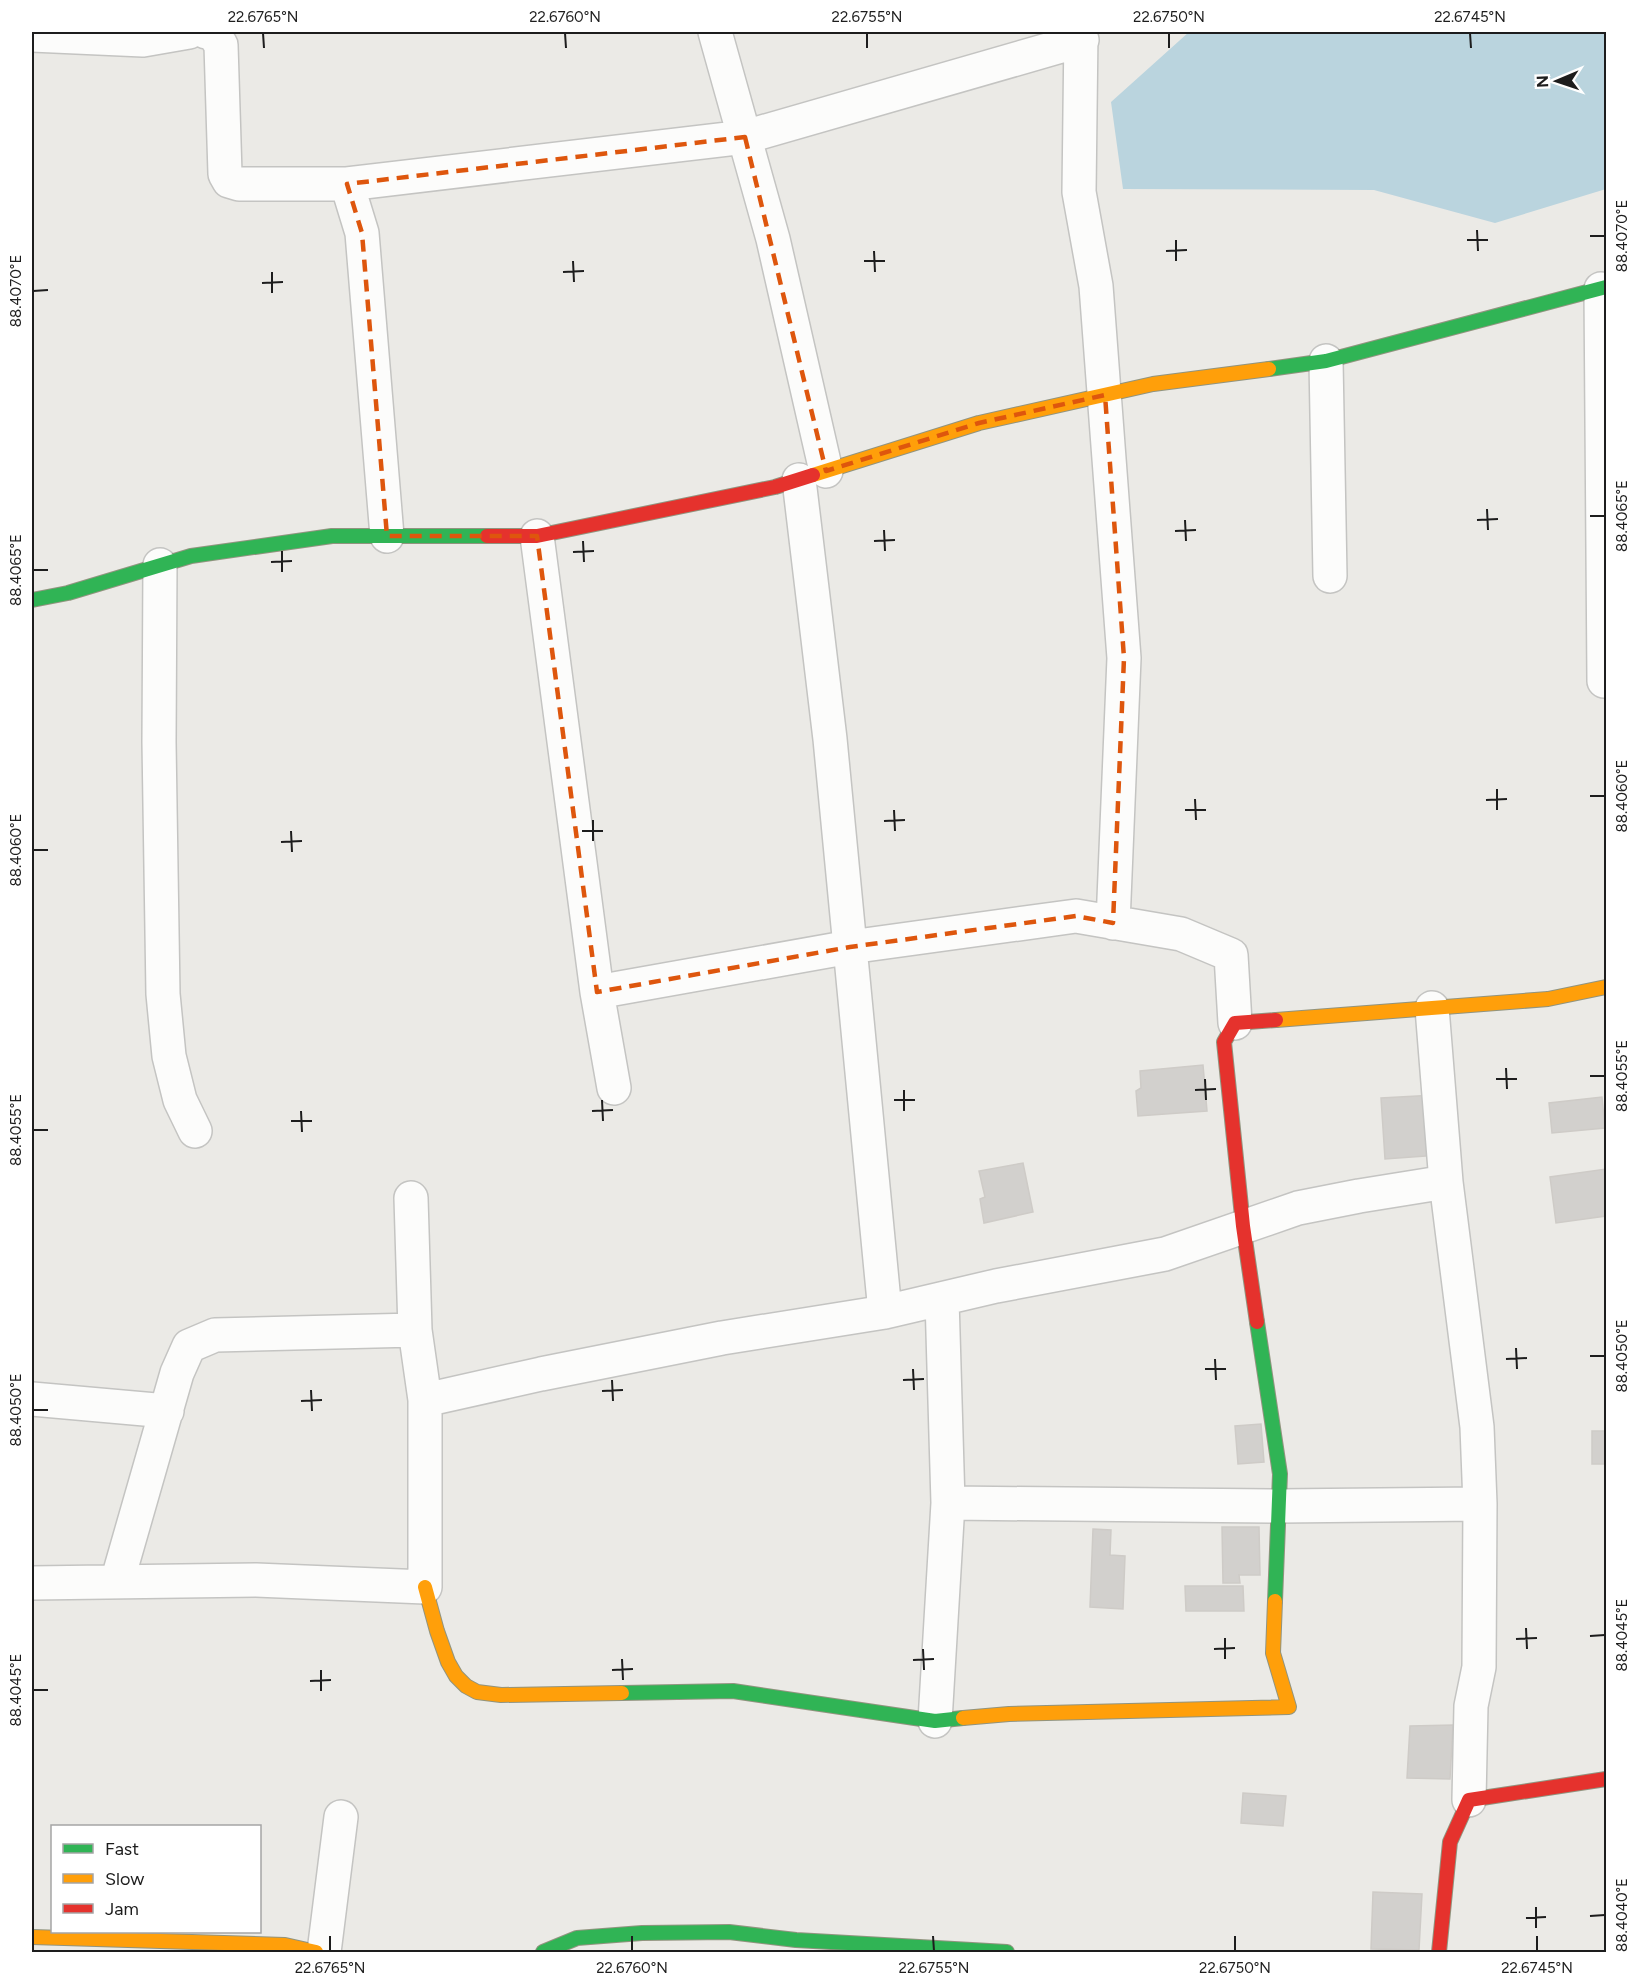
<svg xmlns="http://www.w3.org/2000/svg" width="1638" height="1984" viewBox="0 0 1638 1984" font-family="Figtree,sans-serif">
<rect width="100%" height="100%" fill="#ebeae6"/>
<!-- water -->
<path fill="#bad4de" d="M1189,32h417v157l-111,34 -121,-33 -251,-1 -12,-87z"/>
<!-- building -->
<path fill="#d2d0cd" stroke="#cecbc7" stroke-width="1.5" d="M1203,1065l4,46 -69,5 -2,-25 5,-3 -1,-17z
M1435,1095l4,60 -54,4 -4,-61z
M1602,1097l3,31 -53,5 -3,-30z
M1023,1163l10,49 -49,11 -4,-24 5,-2 -6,-26z
M1606,1169v47l-50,7 -6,-46z
M1261,1424l3,38 -26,2 -3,-38z
M1592,1431h14v33h-14z
M1222,1527h37l1,48h-21l1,8h-17z
M1093,1529l18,1 -1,25 15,1 -2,53 -33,-2z
M1185,1586h58l1,25h-58z
M1453,1725l-3,54 -43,-1 3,-52z
M1243,1793l43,3 -3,30 -42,-3z
M1373,1892l49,2 -3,56 -48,-1z"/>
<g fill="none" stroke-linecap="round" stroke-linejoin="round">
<defs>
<path id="street" d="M206,32l7,1 8,12 4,129 4,7 10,3h108l15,49 25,303
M715,32l58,207 53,232
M1081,32l-2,160 17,94 28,372 -11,265
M32,35l111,5 46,-8
M347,184l398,-47 337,-97
M1601,289l3,392
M1326,361l4,215
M799,480l31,259 20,208 226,-31 105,18 50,21 4,68
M537,536l60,456 17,96
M160,565l-1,177 4,252 6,62 11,44 15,31
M597,992l253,-45 35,365
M1432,1008l14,174 31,245 3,77 -1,163 -8,39 -2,94
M411,1198l4,132 10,70
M32,1399l135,12
M948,1503l331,3 201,-2
M117,1582l60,-209 12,-27 26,-11 200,-5
M32,1583l224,-3 169,7v-187l116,-26 181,-36 163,-26 111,-26 169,-32 133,-46 61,-12 87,-14
M935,1721l13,-218 -6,-204
M324,1952l17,-135"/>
<path id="fast" d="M1269,369l57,-8 280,-74
M32,600l36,-7 123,-37 141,-20h155
M1257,1322l23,152 -5,127
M622,1693l111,-2 202,30 28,-3
M543,1952l34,-14 65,-5 87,-1 67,8 211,12"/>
<path id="slow" d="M813,475l166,-52 174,-39 116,-15
M1276,1020l272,-21 58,-12
M425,1587l12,44 11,31 8,14 10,10 11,6 24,3 121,-2
M963,1718l46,-4 280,-7 -16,-54 2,-52
M32,1937l253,8 31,7"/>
<path id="jam" d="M487,536h50l238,-49 38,-12
M1257,1322l-14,-96 -19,-184 11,-19 41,-3
M1439,1952l11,-110 19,-42 137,-21"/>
</defs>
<!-- street casing -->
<use href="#street" stroke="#c4c4c2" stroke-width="36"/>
<!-- fast casing -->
<use href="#fast" stroke="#91947f" stroke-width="16"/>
<!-- slow casing -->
<use href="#slow" stroke="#91947f" stroke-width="16"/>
<!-- jam casing -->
<use href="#jam" stroke="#91947f" stroke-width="16"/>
<!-- street -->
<use href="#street" stroke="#fcfcfb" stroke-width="33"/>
<!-- fast -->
<use href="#fast" stroke="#30b455" stroke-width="14"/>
<!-- slow -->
<use href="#slow" stroke="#ff9f0a" stroke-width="14"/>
<!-- jam -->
<use href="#jam" stroke="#e5322d" stroke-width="14"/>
</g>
<!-- marked area -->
<path fill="none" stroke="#de560d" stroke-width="4.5" stroke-dasharray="12 8" stroke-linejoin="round" d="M745,137l81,334 153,-48 126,-28 19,263 -11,265 -37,-7 -226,31 -253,45 -60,-456h-150l-25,-303 -15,-49z"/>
<!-- ticks -->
<path fill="none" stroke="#1d1d1d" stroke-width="2" d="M263,33l1,15M565,33l1,15M867,33v15M1169,33v15M1470,33l1,15M1477,230l1,21M1590,236h15M1176,240v21M1467,240h21M874,251l1,21M1166,251l21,-1M573,261l1,21M864,261h21M272,272v21M563,272l21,-1M262,283l21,-1M33,291l15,-1M1487,509l1,21M1590,516h15M1185,520l1,21M1477,520l21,-1M884,530l1,21M1175,531l21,-1M583,541l1,21M874,541l21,-1M282,551v21M573,552l21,-1M271,562l21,-1M33,570h15M1497,789v21M1590,796h15M1195,799l1,21M1486,800l21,-1M894,810l1,21M1185,810h21M593,820v21M884,821l21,-1M291,831l1,21M582,831h21M281,842l21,-1M33,850h15M1506,1068l1,21M1590,1076h15M1205,1079l1,21M1496,1079h21M904,1090v21M1195,1090l21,-1M602,1100l1,21M894,1100h21M301,1111l1,21M592,1111l21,-1M291,1121h21M33,1130h15M1516,1348l1,21M1590,1356h15M1215,1359l1,21M1506,1359l21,-1M913,1369l1,21M1205,1369h21M612,1380l1,21M903,1380l21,-1M311,1390l1,21M602,1391l21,-1M301,1401l21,-1M33,1410h15M1526,1628l1,21M1590,1636l15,-1M1225,1638v21M1516,1639l21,-1M923,1649l1,21M1214,1649l21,-1M622,1659l1,21M913,1660l21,-1M321,1670v21M612,1670l21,-1M310,1681l21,-1M33,1690h15M1536,1907v21M1590,1916l15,-1M1526,1918l20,-1M330,1936v15M632,1936v15M933,1936l1,15M1235,1936v15M1537,1936v15"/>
<!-- border -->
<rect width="1638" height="1984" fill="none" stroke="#ffffff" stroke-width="66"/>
<!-- legend -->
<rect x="51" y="1825" width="210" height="108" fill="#ffffff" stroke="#a5a5a5" stroke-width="1.5"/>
<rect x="63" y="1844" width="30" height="9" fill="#30b455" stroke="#a5a5a5" stroke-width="1.5"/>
<text x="105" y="1855" font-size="18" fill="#1d1d1d">Fast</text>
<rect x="63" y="1874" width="30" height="9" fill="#ff9f0a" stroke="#a5a5a5" stroke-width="1.5"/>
<text x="105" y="1885" font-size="18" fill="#1d1d1d">Slow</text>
<rect x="63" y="1904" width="30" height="9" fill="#e5322d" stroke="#a5a5a5" stroke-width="1.5"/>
<text x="105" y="1915" font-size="18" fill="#1d1d1d">Jam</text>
<!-- north arrow -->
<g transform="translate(1557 81) rotate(268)" stroke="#ffffff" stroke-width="4.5" paint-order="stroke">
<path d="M0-4.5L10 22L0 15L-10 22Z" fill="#1d1d1d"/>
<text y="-9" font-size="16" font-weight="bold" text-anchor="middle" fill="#1d1d1d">N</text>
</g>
<rect x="33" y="33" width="1572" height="1918" fill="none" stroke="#1d1d1d" stroke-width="2"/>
<g font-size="15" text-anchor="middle" fill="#1d1d1d">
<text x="263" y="22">22.6765°N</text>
<text x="565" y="22">22.6760°N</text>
<text x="867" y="22">22.6755°N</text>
<text x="1169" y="22">22.6750°N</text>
<text x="1470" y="22">22.6745°N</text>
<text transform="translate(1622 236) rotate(-90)" y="5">88.4070°E</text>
<text transform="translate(16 291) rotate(-90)" y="5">88.4070°E</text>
<text transform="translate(1622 516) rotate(-90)" y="5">88.4065°E</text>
<text transform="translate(16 570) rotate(-90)" y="5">88.4065°E</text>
<text transform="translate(1622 796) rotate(-90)" y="5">88.4060°E</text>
<text transform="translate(16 850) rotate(-90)" y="5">88.4060°E</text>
<text transform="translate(1622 1076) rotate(-90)" y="5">88.4055°E</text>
<text transform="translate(16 1130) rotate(-90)" y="5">88.4055°E</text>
<text transform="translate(1622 1356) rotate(-90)" y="5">88.4050°E</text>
<text transform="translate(16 1410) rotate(-90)" y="5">88.4050°E</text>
<text transform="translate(1622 1635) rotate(-90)" y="5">88.4045°E</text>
<text transform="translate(16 1690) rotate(-90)" y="5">88.4045°E</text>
<text transform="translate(1622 1915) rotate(-90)" y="5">88.4040°E</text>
<text x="330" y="1973">22.6765°N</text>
<text x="632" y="1973">22.6760°N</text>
<text x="934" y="1973">22.6755°N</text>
<text x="1235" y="1973">22.6750°N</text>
<text x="1537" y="1973">22.6745°N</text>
</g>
</svg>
